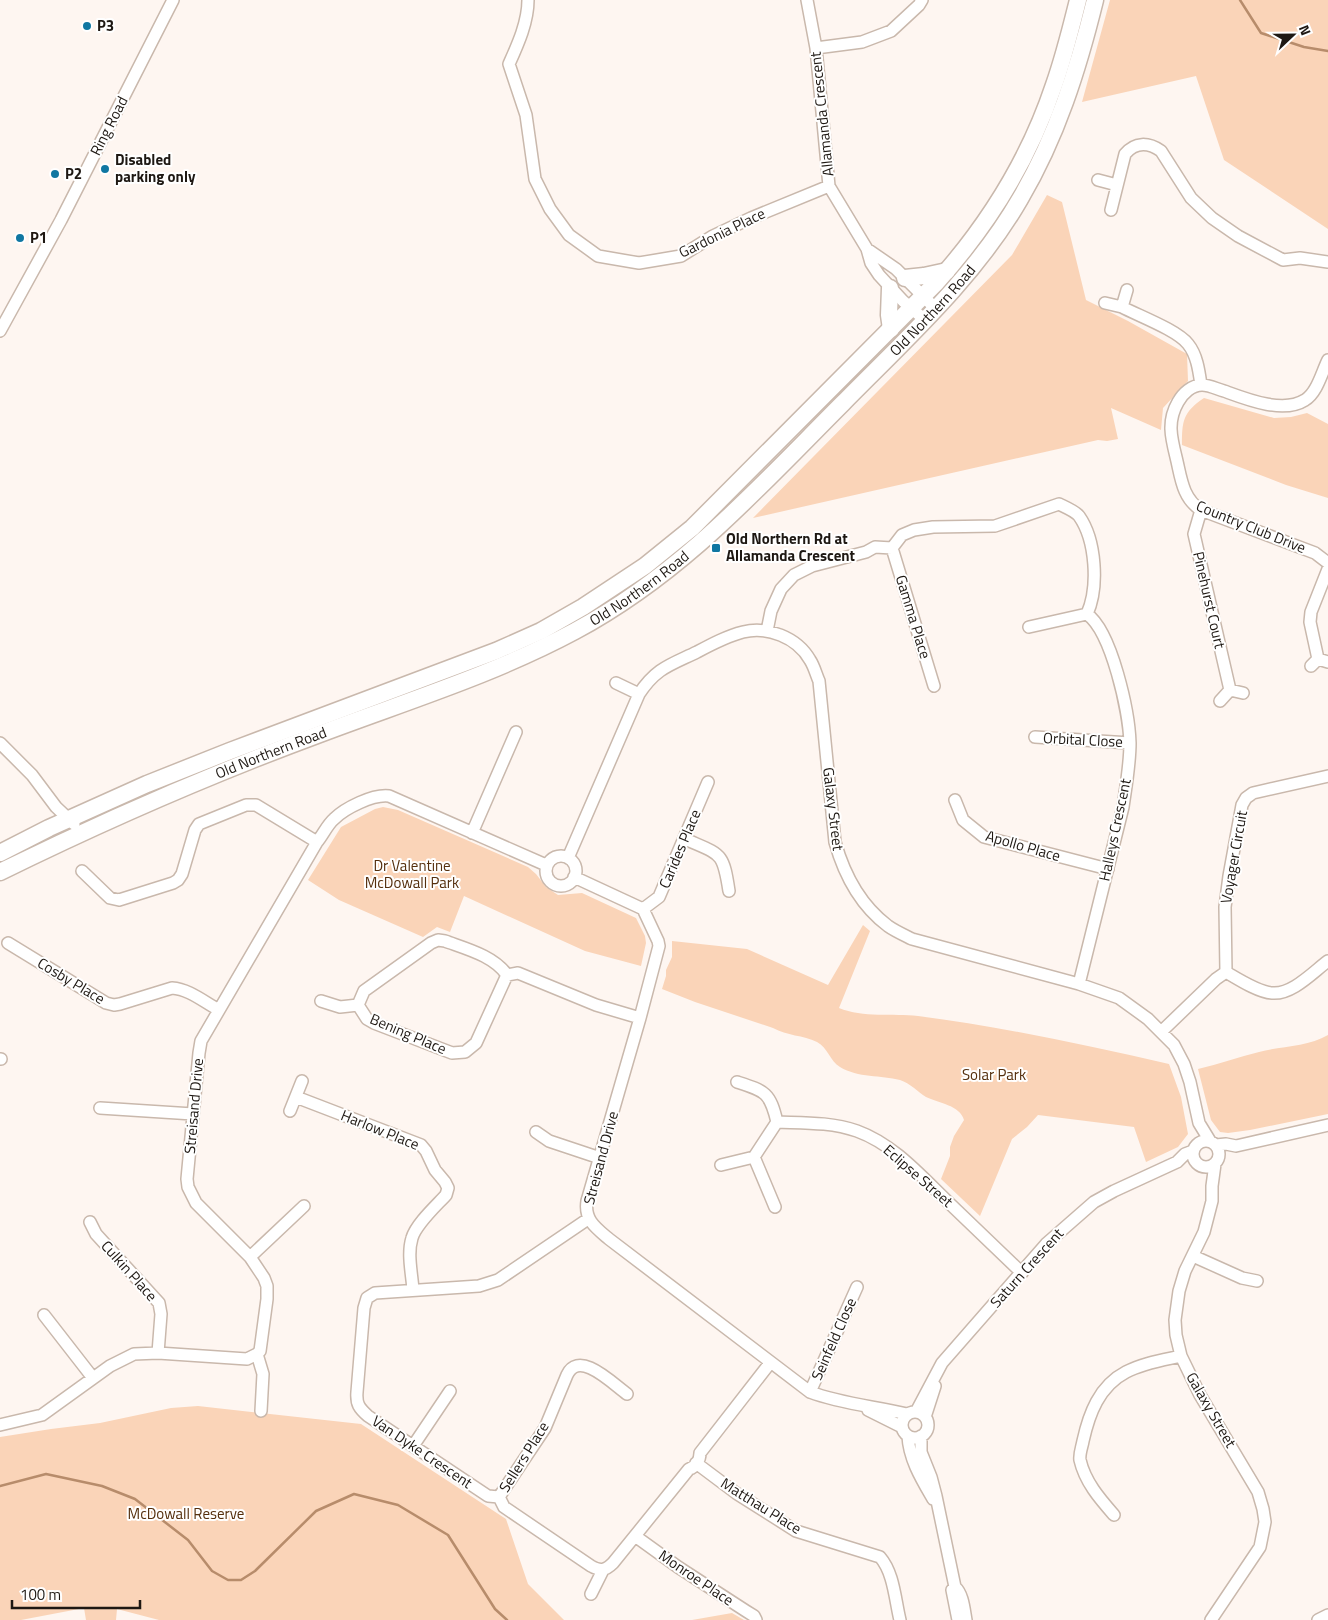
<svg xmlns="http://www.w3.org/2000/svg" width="1328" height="1620" viewBox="0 0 1328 1620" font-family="'Titillium Web',sans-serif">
<rect width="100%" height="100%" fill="#fef6f1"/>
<!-- green -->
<path fill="#fad4b8" d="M1110,0h218v229l-104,-69 -28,-84 -114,26z
M1047,195l15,7 24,98 42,21 59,33 1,27 -25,27 -2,22 -50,-22 7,31 -11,2 -9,-1 -345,78 259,-263z
M1204,398l70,20 17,-1 16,-4 21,11v74l-42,-13 -104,-40c0,-24 1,-33 22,-47z
M383,807l15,3 130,57 8,7 10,13 12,8 24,-2 54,25 9,18 1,7 -5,23 -56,-15 -121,-55 -14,36 -13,-5 -14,10 -84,-37 -31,-20 33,-53 34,-18z
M863,925l7,6 -31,77c24,10 54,5 79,8 85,11 168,29 251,48l12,33 7,37 -10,13 -32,15 -12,-35 -96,-12 -11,12 -15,12 -32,77 -39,-37 9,-23v-9l4,-11 10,-16c-4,-15 -26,-17 -38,-23 -8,-5 -16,-14 -26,-17 -19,-5 -42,-2 -60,-13 -10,-6 -12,-19 -23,-25 -14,-7 -30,-6 -44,-14l-78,-26 -33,-13 4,-13v-6l6,-13v-16l75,8 81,36z
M1328,1035v79l-78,16 -22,3 -8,-1 -9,-12 -13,-51c21,-5 41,-12 61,-17 22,-6 49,-5 69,-17z
M198,1406l163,18 145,95 22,65 36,36h-405l-42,-11 -1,11h-30l-2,-12 -63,12h-21v-183l51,-8 49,-6 71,-15z
M732,1613l12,7h-52z"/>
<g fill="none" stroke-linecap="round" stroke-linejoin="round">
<!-- stream -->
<path stroke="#b78c6b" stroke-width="2.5" d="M1240,0l21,33 43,14 24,4
M0,1486l46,-12 56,12 33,13 53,41 24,31 16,9h13l14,-9 61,-60 38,-17 44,11 50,30 47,74 12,11"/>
<defs>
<path id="minor" d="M528,0c0,22 -10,44 -19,64l17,51 9,64 15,30 19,26 29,21 41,7 42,-7 32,-20 38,-18 78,-32
M807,0l9,48 13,138 38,63 4,14 8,12 24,26 22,19
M816,48l46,-6 29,-11 28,-26 3,-5
M1098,180l19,5
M1111,210l14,-56c10,-12 23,-12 36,-3l30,47 21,20 26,18 45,24 17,-2 28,4
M867,249l29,20 40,40
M1105,303l17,4 5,-17
M1122,307c17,9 55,23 66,37 9,11 11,27 13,41
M0,331l61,-111 112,-220
M1328,360c-6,12 -11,33 -23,40 -22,14 -59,-1 -81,-9 -7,-2 -15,-6 -22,-6 -10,0 -19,8 -24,17 -11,19 -7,35 -2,55 5,20 6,41 25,53l114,43 13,10
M1201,510l-7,24 36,156
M892,548l42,138
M1029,627l58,-13
M767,631l4,-20 10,-22 13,-14 18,-9 54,-14 9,-5 17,1 10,-13 12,-5 19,-3 62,-1 64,-22c6,3 16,7 20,12 17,24 20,71 8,98 25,18 42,98 43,129 0,21 -4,43 -7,64l-44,177
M1318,659l-8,-37 1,-10 17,-43
M1311,666l7,-7 10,3
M616,683l23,11
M1220,701l10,-11 13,3
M1035,737l95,6
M0,743l32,32 24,32 18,17
M955,800l8,20 21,17 124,32
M472,833l44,-101
M685,839c36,16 38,12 44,52
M546 871a15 15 0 1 1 30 0a15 15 0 1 1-30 0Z
M568,858l71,-164c17,-26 31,-29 58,-42 15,-8 30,-16 46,-20 24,-6 54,5 67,28 4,6 6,14 9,21l16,161c9,32 25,63 53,84 7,5 16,9 24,13l167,45 40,14 29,21 26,26 10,19 6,18 9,41 11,18
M82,871l28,27 9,2 54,-17 5,-3 4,-6 13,-44 4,-6 47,-19h10l61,37
M574,877l69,32 15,32 1,5 -19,72 -53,183c-3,19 9,27 22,38l201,153c32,12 64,14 97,22
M643,909l16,-12 49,-115
M8,943l98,60 8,2 6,-1 52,-16c17,1 32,14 47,22
M1226,972l-1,-65 4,-31 13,-71 4,-7 7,-5 75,-17
M1226,972c12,7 32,20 46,21 20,2 41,-21 56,-32
M507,975l-31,68 -11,9 -13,1 -78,-30 -7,-4 -9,-14 6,-14 67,-48 7,-3 7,1c22,8 49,15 62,34l11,-2 78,32 44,13
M321,1001l19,6 18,-2
M1162,1031l54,-52 10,-7
M0,1059h1
M737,1082c28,9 33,10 40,40
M296,1097l125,48 5,6 9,19 10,12 3,6 -2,7c-10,11 -30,29 -34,43 -5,16 0,36 1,52
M100,1108l93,6
M290,1111l12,-30
M777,1122c27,1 54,0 80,9 36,13 63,44 90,70 25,24 50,48 75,72
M536,1132l13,9 51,17
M1193 1154a13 13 0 1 1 26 0a13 13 0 1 1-26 0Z
M1216,1145l10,-1 10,2 92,-21
M754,1157l21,50
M721,1165l33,-8 23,-35
M588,1219l-90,61 -19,6 -104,7 -8,5 -3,10 -7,84c-1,12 2,16 11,24l120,80 11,1 5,10 87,59c9,5 14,5 22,-3l76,-94c7,-2 11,-9 11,-16l70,-90
M90,1222l6,12 63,69 2,11 -3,39
M1193,1256l49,22 15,3
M250,1257l54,-51
M44,1315l49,63
M257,1354l6,20 -2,37
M810,1392l47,-105
M868,1410l34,17
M916,1412l26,-49 104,-119 48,-42 20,-11 63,-29 8,-8 8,-3
M902 1425a13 13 0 1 1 26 0a13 13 0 1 1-26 0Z
M925,1417l10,-31
M0,1425l42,-10 68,-49 24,-12 24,-1 89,6 10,-5 3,-3 7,-52v-13l-3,-8 -14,-21 -54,-54 -8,-16 -1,-8 12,-126 2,-12 116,-199c6,-7 10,-17 17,-23 11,-11 39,-25 55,-23l157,69
M908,1436c1,23 14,44 25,63
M921,1436v16l10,25 5,19 19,91c8,7 9,22 11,33
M413,1446l37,-55
M696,1463l40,30 60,38 84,26c14,16 15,43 20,63
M499,1497l46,-69 22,-53c12,-26 46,9 60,19
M1114,1515c-14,-16 -29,-33 -34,-55 -1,-6 2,-13 3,-19 6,-27 16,-55 43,-69 17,-9 37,-12 55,-16
M635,1536l43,31 68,44 8,5 2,4
M955,1587l-3,3 6,30
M591,1594l12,-24
M1211,1620l49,-73 5,-25 -2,-13 -5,-17 -58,-97 -19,-39 -5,-21 -1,-15 4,-29 6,-20 19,-39 8,-31v-15l3,-22
M1318,1620l10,-5"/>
<g id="highway">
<path d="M905,278l19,-2 23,-5"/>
<path d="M890,288l-1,27 2,14"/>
<path d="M0,853l49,-25 98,-44 83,-33 266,-100 45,-20 42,-24 62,-41 47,-38 245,-246c51,-57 93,-125 117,-197 10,-28 17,-57 24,-85"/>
<path id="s1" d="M0,872c104,-51 209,-97 317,-137 87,-33 176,-60 258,-104 108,-58 183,-143 268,-228 63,-64 132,-126 177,-204 37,-63 58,-130 75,-199"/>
</g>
</defs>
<!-- minor casing -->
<use href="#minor" stroke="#c9b8ac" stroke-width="14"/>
<!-- highway casing -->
<use href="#highway" stroke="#c9b8ac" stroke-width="19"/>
<!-- minor -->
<use href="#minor" stroke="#fff" stroke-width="11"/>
<!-- highway -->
<use href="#highway" stroke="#fff" stroke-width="16"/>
</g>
<!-- markers -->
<g fill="#1077a2" stroke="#fff" stroke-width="2">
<circle cx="87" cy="26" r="5"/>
<circle cx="105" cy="169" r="5"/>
<circle cx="55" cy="174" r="5"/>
<circle cx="20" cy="238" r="5"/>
<rect x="711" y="543" width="10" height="10" rx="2.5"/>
</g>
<g text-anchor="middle" stroke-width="4" stroke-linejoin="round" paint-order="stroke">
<!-- poi labels -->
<g font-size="15" font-weight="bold" fill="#1e1813" stroke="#fff" text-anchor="start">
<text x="97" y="31">P3</text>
<text x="115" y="165">Disabled<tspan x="115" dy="17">parking only</tspan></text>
<text x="65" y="179">P2</text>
<text x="30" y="243">P1</text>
<text x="726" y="544">Old Northern Rd at<tspan x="726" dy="17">Allamanda Crescent</tspan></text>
</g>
<!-- street labels -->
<g font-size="15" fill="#1e1813" stroke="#fff">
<text transform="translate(822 114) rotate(-96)" y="5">Allamanda Crescent</text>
<text transform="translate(109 126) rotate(-63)" y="5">Ring Road</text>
<text transform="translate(722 233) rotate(-26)" y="5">Gardonia Place</text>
<text dy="5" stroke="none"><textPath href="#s1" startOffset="1106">Old Northern Road</textPath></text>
<text transform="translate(1251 527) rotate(22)" y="5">Country Club Drive</text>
<text dy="5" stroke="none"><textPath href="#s1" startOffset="701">Old Northern Road</textPath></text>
<text transform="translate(1209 600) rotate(77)" y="5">Pinehurst Court</text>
<text transform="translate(913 617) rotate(73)" y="5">Gamma Place</text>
<text transform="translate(1083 740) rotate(3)" y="5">Orbital Close</text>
<text dy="5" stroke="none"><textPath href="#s1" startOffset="296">Old Northern Road</textPath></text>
<text transform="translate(833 809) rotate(83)" y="5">Galaxy Street</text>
<text transform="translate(1115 830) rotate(-78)" y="5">Halleys Crescent</text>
<text transform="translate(1023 846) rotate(16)" y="5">Apollo Place</text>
<text transform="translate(680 849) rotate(-67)" y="5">Carides Place</text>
<text transform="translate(1234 857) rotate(-80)" y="5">Voyager Circuit</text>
<text transform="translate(71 981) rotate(31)" y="5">Cosby Place</text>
<text transform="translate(408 1034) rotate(23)" y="5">Bening Place</text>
<text transform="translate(194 1106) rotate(-85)" y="5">Streisand Drive</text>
<text transform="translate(380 1130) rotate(22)" y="5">Harlow Place</text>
<text transform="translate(601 1158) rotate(-75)" y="5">Streisand Drive</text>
<text transform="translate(918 1176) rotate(41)" y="5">Eclipse Street</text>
<text transform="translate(1027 1268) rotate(-48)" y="5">Saturn Crescent</text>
<text transform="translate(129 1271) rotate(48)" y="5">Culkin Place</text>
<text transform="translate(834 1339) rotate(-66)" y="5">Seinfeld Close</text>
<text transform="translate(1211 1410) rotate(60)" y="5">Galaxy Street</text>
<text transform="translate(422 1452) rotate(34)" y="5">Van Dyke Crescent</text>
<text transform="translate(524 1457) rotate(-58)" y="5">Sellers Place</text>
<text transform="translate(761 1506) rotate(32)" y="5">Matthau Place</text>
<text transform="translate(696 1578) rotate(34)" y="5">Monroe Place</text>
</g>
<!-- park labels -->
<g font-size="15" fill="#552f0d" stroke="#fff">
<text x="412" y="871">Dr Valentine<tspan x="412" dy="17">McDowall Park</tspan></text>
<text x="994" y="1080">Solar Park</text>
<text x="186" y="1519">McDowall Reserve</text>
</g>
</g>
<!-- north arrow -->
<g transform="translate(1293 35) rotate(68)" stroke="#ffffff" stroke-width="4" paint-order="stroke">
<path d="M0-4L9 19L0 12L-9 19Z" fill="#1e1813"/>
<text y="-8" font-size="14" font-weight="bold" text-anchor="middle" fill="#1e1813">N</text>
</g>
<!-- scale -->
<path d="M12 1600v8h128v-8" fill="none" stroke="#1e1813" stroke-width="2.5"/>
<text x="20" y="1600" font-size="15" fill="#1e1813" stroke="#ffffff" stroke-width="4" paint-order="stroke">100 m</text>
</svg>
